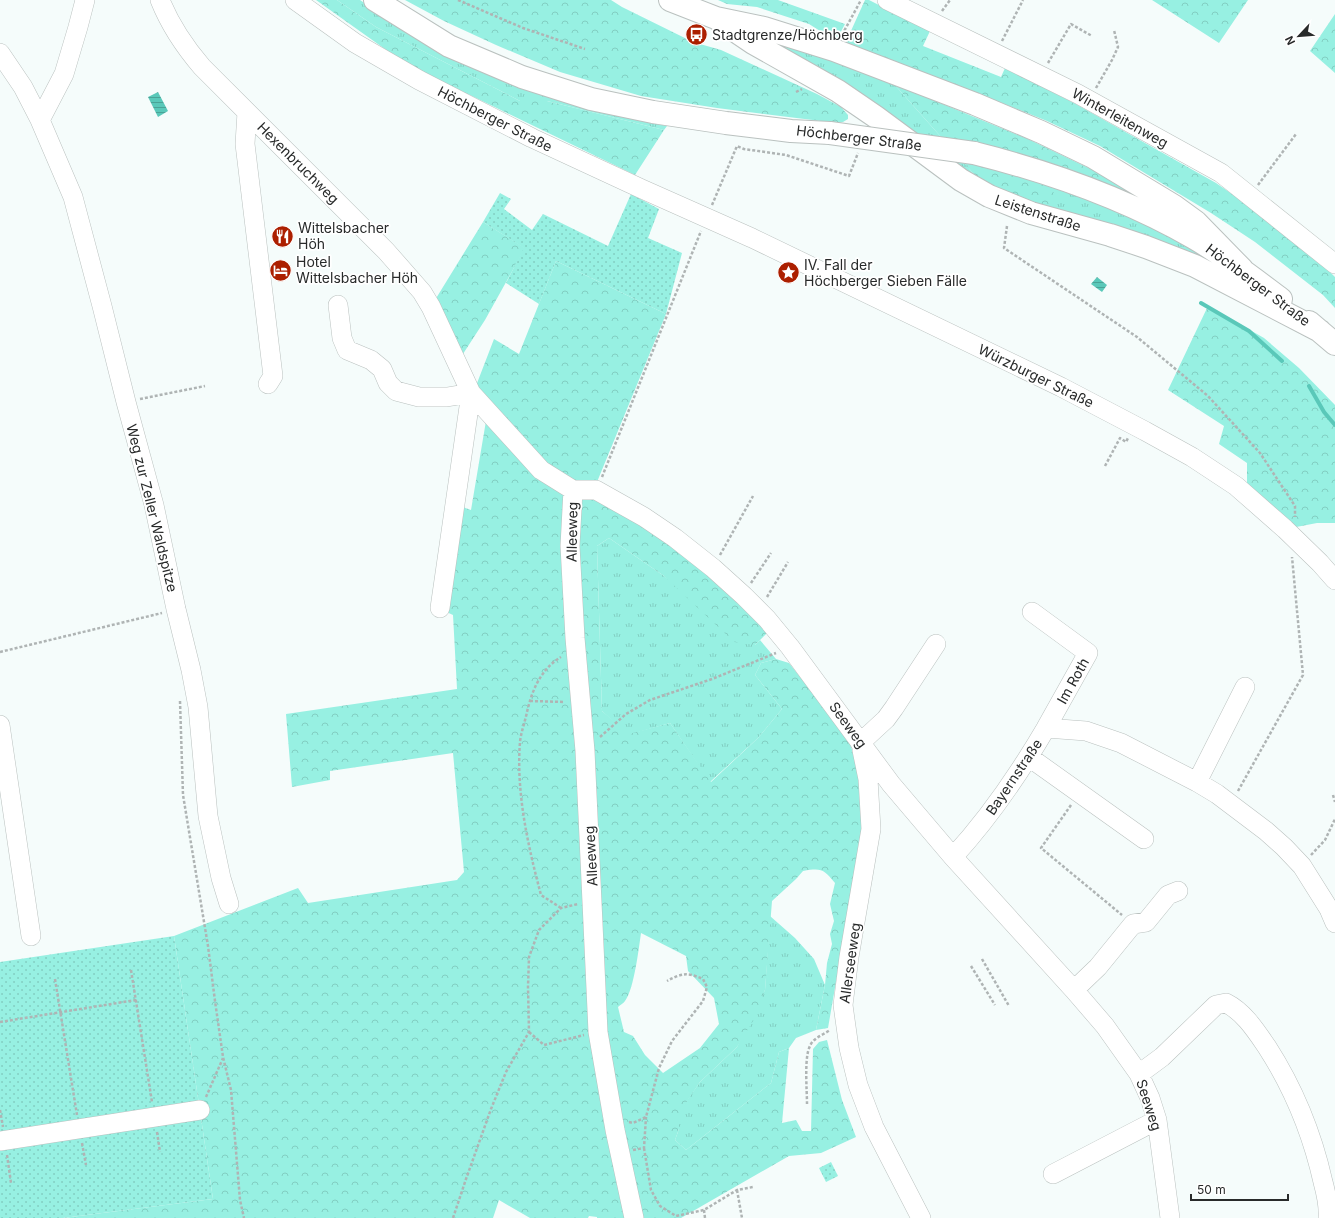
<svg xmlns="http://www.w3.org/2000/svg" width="1335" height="1218" viewBox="0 0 1335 1218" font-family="Inter,sans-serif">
<defs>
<pattern id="grass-tufts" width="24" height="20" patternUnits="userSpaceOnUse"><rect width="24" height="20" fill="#97f0e2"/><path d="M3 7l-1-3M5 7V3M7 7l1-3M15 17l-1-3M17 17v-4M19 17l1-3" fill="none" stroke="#82cec2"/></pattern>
<pattern id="forest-crowns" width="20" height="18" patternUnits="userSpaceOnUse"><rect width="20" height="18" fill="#97f0e2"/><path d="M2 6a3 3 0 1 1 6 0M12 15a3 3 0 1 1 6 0" fill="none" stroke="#82cec2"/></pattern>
<pattern id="park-dots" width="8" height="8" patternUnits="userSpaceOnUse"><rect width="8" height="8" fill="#97f0e2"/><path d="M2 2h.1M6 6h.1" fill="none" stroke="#82cec2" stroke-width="1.8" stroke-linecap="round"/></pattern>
<pattern id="water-rules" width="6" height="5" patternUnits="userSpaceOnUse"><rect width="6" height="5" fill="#5ac8b9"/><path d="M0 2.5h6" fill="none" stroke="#4aa397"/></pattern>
</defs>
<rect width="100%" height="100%" fill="#f5fcfb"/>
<!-- grass -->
<path fill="url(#grass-tufts)" d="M337,0h23l50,34 173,73 84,19 -3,4 -117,-29h-27l-144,-74z
M740,27l154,57 87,98z
M1055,186l61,20 93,52 44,29 -212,-81z
M609,538l55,38 91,69 5,-5 16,19 -15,4 -6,12 27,34 -24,29 -48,44 -40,-59 -42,12 -26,-24 -5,-165z
M770,916l25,22 19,21 11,26 -9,45 -20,8 -7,10 -10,4 -8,31 -85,67 -11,-10 4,-11 -1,-16 22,-31 37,-35 28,-57z"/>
<!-- forest -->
<path fill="url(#forest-crowns)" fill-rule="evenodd" d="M316,0h21l39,27 144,74h27l117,29 -29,45 -229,-111z
M405,0h206l11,7 71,35 28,8 96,44 24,13 7,8v4l-5,3 -6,1 -120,-15 -76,-12 -81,-24 -64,-27 -52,-24z
M718,0h60l67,24 -9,17 -27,-17 -52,-17 -30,-3z
M865,0h4l61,31 -7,15 78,31 4,-9 69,35 142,80 77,53 42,41v31l-12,-13 -68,-53 -44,-29 -111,-67 -53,-25 -50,-20 -152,-57z
M1152,0h96l-29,43z
M1335,14v59l-25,-22z
M894,84l134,55 71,34 76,43c-32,-15 -65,-30 -98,-43 -33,-13 -67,-22 -100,-31l78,44 -4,18 -10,2 -60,-24z
M483,222l42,26 -40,72 -24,37 -26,-57z
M556,261l110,53 -69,168 117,91 53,60 -12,12 -21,-3 -70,-66 -55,-38 -12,8 5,165 27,23 41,-11 41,59 47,-44 24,-29 -27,-34 6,-12 15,-4 13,4 58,73 16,43 4,47 -22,104 -17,98 -12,2 9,-45 2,-22 5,-19 -2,-10 4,-13 -4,-17 5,-21c-12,-14 -13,-15 -32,-12l-7,8 -24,22 -7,89 -12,31 -16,26 -37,35 -21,31v16l-4,11 11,10 85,-67 8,-31 10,-4 -7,75 14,-3 6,11h9l2,-82 6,-7 8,-2 15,60 14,37 -35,16 -32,3 -108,62h-84v-1l-8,-1 -1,2h-58l-31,-18 -6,18h-430l150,-19 -39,-263 124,-48 10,15 149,-23 7,-8 -11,-119 -123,18v9l-38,7 -6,-73 171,-25 -4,-74 -11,-5 15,-105 14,5 17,-101 -14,-18 20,-52 25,15zM641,933l45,23 2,15 26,27 5,26 -19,24 -37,25 -18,-18 -12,-19 -9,-4 -6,-25c2,-2 6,-4 7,-6 9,-11 14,-54 16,-68z
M1208,306l56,32 35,30 36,37v118h-18l-26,5 -44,-44v-21l-28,-19 5,-18 -56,-36z"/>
<!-- park -->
<path fill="url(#park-dots)" d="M500,193l11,6 -7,10 28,21 11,-16 65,32 23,-52 28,15 -11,29 34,15 -16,61 -110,-53 -17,43 -33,-21 18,-35 -41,-26z
M174,936l39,263 -150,19h-63v-256z
M831,1162l7,14 -12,6 -7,-14z"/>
<!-- water -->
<path fill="url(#water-rules)" d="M158,92l10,19 -10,6 -10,-20z
M1097,277l10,8 -5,7 -11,-8z"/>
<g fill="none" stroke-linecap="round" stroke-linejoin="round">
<!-- stream -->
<path stroke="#5ac8b9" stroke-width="4" d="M1201,303l48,28 33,30
M1309,386l15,26 11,13"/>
<defs>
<path id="minor" d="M160,0c10,25 24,46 42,67l184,184 36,41 9,15 40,86 70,77 32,20h23l48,27 31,21 38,30 31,28 23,23 23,28 101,137 62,73 121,133 31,36 34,48 11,24 7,22 13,98
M295,0l60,43 64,37 113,58 110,51 110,49 309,149 84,44 47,26 44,29 49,43 35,34 15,17
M887,0l191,94 143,79 114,91
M0,53l23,34 17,33 33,77 29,109 24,96 28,103 22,104 15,61 7,37 10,109 13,62 8,26
M247,112l-2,32 28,232 -5,8
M40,120l24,-46 14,-47 7,-27
M338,305l4,33 5,12 24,10 11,9 6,14 8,8 23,6h28l24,-4 -31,215
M573,490l-3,56 5,92 10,113 13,281 17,98 19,88
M1032,612l56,41 -42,75
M0,725l31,211
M860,743l26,-24 8,-11 42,-64
M862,750l6,29 3,50 -22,128 -6,48 6,43 9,37 16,42 47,91
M1029,757l115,82
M1197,782l48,-95
M953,857c36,-39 66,-83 93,-129l40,3 35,12 76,39 20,12 49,37 18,16 18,19 27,43 6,14
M1074,990l24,-23 35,-43 13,-2 22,-27 10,-4
M1139,1074l23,-17 54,-52 10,-2c18,9 30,28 41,44 27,42 45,86 56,135 3,11 6,24 5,36
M0,1141l200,-31
M1053,1174l104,-54"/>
<path id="major" d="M375,0l74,46 73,31 69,22 62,13 73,11 65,8 39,2
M670,0l46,18 48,10 70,22 141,54 66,28 52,25 81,49 22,16 46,47
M716,18l37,25 85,48 38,26 85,63 28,16 42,17 79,22 36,12 49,19 125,65
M974,153c76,19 152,46 220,85 31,18 59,40 87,61
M1309,322l26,22"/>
</defs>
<!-- minor casing -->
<use href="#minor" stroke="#bac1bf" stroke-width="20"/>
<!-- major casing -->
<use href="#major" stroke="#bac1bf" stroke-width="24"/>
<!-- path -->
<path stroke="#afb4b4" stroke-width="2.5" stroke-dasharray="3 2" stroke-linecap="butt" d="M458,0l65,28 62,21
M942,11l8,-11
M842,35l19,-35
M1002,41l21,-41
M1048,63l23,-39 21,12
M1096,88l16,-28 6,-13 -4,-17
M796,92l6,-3
M1258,185l38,-51
M712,205l25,-59 7,3 42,6 63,21 9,-23
M1007,226l-3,22 133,89 71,59 52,57 35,53v11
M140,399l65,-13
M1105,466l15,-28 6,4 2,-4
M602,477l99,-246
M720,555l33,-59
M751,583l20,-30
M767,597l21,-35
M0,652l162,-39
M180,701l3,94 25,151 7,55 8,56 8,33 9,110 4,18
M530,701l35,1
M600,737l26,-23 24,-14 62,-21 64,-26
M1238,791l65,-116 -11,-118
M1333,795l2,7
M1071,805l-30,43 81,67
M1311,855l14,-15 10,-21
M561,908l-20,-13c-13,-49 -25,-102 -21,-153 1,-10 5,-20 7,-30 5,-22 14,-43 34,-55
M982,959l27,47
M971,966l24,39
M131,970l21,132
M55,979l22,136
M0,1022l136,-22
M529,1032l15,13 40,-10
M206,1097l17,-39
M807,1104c0,-14 -3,-47 3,-58 3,-8 13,-11 20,-16
M0,1110l3,17
M629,1122l4,1 13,-6 13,-49 13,-27 31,-40 4,-14 -4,-8c-16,-7 -21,-6 -36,2
M157,1132l3,20
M82,1143l4,22
M644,1148l7,42 9,16 16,10 28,-6 33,-20 16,-3
M633,1150l11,-2 2,-31
M7,1155l4,28
M737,1190l5,28
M704,1210l1,8
M453,1218l13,-39 25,-70 15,-37 23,-40 -1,-45 1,-30 10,-27 22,-22 17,-4"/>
<!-- minor -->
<use href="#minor" stroke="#fff" stroke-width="19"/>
<!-- major -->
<use href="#major" stroke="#fff" stroke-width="22"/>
<defs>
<path id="major-bridge" d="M830,133l144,20"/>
</defs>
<!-- major-bridge casing -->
<use href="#major-bridge" stroke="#bac1bf" stroke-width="24" stroke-linecap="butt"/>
<!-- major-bridge -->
<use href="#major-bridge" stroke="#fff" stroke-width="22"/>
</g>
<!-- icons -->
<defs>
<symbol id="bus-disc" viewBox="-11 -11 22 22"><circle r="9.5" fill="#ac1f00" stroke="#fff"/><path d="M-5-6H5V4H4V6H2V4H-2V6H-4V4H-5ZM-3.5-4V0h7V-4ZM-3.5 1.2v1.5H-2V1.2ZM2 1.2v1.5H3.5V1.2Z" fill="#fff"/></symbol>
<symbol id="restaurant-disc" viewBox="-11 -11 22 22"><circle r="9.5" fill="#ac1f00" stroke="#fff"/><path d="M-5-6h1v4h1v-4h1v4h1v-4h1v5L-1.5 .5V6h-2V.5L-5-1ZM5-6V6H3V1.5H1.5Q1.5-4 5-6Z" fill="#fff"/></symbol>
<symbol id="hotel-disc" viewBox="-11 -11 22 22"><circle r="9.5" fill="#ac1f00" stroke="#fff"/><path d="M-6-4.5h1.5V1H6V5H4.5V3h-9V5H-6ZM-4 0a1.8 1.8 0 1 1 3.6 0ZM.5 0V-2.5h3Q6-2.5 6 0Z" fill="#fff"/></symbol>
<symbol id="sight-disc" viewBox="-11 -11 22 22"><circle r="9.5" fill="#ac1f00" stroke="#fff"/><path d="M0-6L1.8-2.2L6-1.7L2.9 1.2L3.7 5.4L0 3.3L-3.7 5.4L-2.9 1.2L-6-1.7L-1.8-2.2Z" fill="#fff"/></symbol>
</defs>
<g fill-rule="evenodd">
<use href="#bus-disc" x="684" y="22" width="25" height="25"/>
<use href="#restaurant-disc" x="270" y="224" width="25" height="25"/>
<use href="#hotel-disc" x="268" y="258" width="25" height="25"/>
<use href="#sight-disc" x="776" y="260" width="25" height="25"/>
</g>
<g text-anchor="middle" stroke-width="3.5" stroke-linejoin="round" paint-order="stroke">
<!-- poi labels -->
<g font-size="14" fill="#282a2a" stroke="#fff" text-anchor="start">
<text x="712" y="40">Stadtgrenze/Höchberg</text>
<text x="298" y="233">Wittelsbacher<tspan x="298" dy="16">Höh</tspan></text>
<text x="296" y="267">Hotel<tspan x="296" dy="16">Wittelsbacher Höh</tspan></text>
<text x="804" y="270">IV. Fall der<tspan x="804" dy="16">Höchberger Sieben Fälle</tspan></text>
</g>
<!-- street labels -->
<g font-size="14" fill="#282a2a" stroke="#fff">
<text transform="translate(1120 118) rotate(29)" y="5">Winterleitenweg</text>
<text transform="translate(495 119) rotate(27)" y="5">Höchberger Straße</text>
<text transform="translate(859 138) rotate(7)" y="5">Höchberger Straße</text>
<text transform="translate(298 163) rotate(45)" y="5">Hexenbruchweg</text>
<text transform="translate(1038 213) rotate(18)" y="5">Leistenstraße</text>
<text transform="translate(1258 285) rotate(37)" y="5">Höchberger Straße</text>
<text transform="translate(1036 376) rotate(26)" y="5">Würzburger Straße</text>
<text transform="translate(152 508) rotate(76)" y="5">Weg zur Zeller Waldspitze</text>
<text transform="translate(572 532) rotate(-89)" y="5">Alleeweg</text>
<text transform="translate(1073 681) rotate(-61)" y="5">Im Roth</text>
<text transform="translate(848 725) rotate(54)" y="5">Seeweg</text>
<text transform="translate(1014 777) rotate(-56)" y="5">Bayernstraße</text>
<text transform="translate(591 856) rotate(-93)" y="5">Alleeweg</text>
<text transform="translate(850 963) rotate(-82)" y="5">Allerseeweg</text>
<text transform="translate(1149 1105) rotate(72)" y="5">Seeweg</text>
</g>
</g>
<!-- north arrow -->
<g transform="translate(1299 36) rotate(244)" stroke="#ffffff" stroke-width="3" paint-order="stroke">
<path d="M0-3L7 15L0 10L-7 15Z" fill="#282a2a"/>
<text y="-6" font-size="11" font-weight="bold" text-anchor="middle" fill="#282a2a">N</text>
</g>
<!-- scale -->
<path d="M1191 1194v6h97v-6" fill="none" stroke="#282a2a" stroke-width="2"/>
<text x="1197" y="1194" font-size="12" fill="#282a2a" stroke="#ffffff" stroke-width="3" paint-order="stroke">50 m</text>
</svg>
